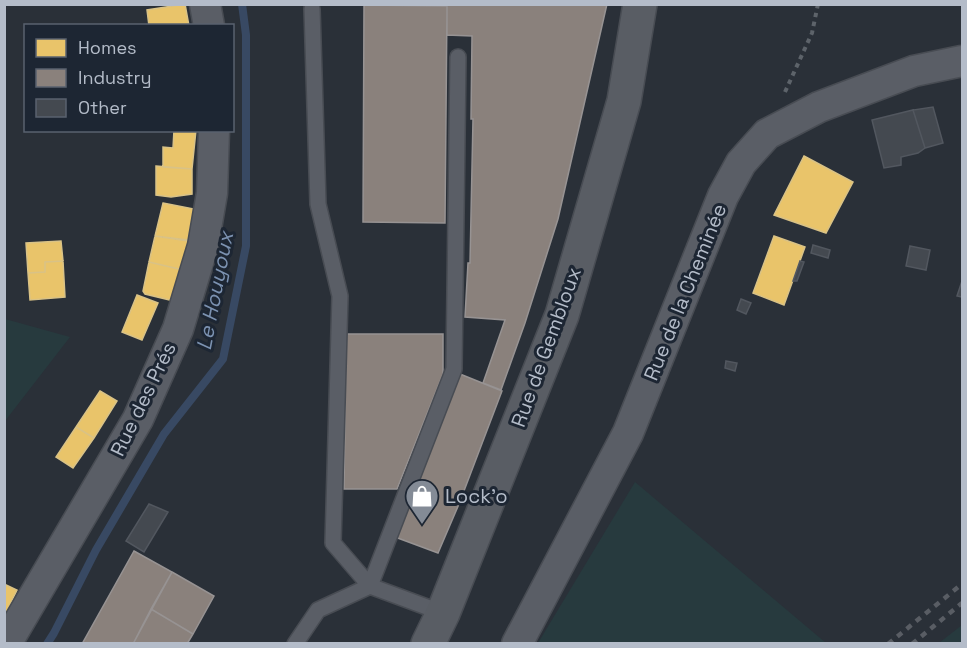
<svg xmlns="http://www.w3.org/2000/svg" width="967" height="648" viewBox="0 0 967 648" font-family="'Space Grotesk',sans-serif">
<rect width="100%" height="100%" fill="#2a3038"/>
<!-- green -->
<path fill="#273a3e" d="M5,319l65,18 -65,84 -1,-102z
M635,482l191,161h-288z
M962,625v18h-23z"/>
<!-- homes -->
<path fill="#e9c46a" stroke="#d9c286" stroke-width="1.5" d="M185,4l4,22h-40l-2,-16z
M174,130h22l-4,39 -29,-2v-20l10,1z
M804,156l49,26 -27,51 -52,-18z
M156,166l36,3v25l-21,3 -15,-2z
M163,203l31,6 -6,31 -33,-4z
M155,236l33,5 -5,29 -34,-8z
M774,236l31,11 -21,58 -31,-12z
M61,241l2,20 -18,1v10l-17,1 -2,-30z
M63,261l2,36 -35,3 -2,-27 17,-1v-10z
M149,262l34,8 -9,31 -29,-7 -2,-3z
M137,295l21,8 -16,37 -20,-8z
M100,391l17,10 -23,37 -18,-11z
M76,427l18,11 -21,30 -17,-11z
M4,584l13,6 -13,27z"/>
<!-- industry -->
<path fill="#8a817c" stroke="#979393" stroke-width="1.5" d="M364,4h243l-49,215 -33,104 -24,67 -18,-7 22,-63 -40,-3 3,-54h2l3,-144h-2l1,-83 -25,-1v-29z
M364,5l83,1 -2,217 -82,-1z
M346,334h97v40l-46,115h-53z
M460,374l42,17 -43,113 -21,49 -43,-16z
M134,551l38,21 -39,72h-51z
M172,572l42,24 -21,38 -42,-25z
M151,609l42,25 -6,10h-54z"/>
<g fill="none" stroke-linecap="round" stroke-linejoin="round">
<!-- stream -->
<path stroke="#384963" stroke-width="8" d="M47,644l7,-11 42,-83 68,-116 59,-75 23,-113v-211l-4,-31"/>
</g>
<!-- building -->
<path fill="#444950" stroke="#52575f" stroke-width="1.5" d="M933,107l10,36 -18,5 -12,-38z
M913,110l12,38 -7,5 -17,4v8l-17,3 -12,-48z
M813,245l17,5 -2,8 -17,-5z
M910,246l20,4 -4,20 -20,-4z
M800,261l4,1 -7,19h-4z
M962,281v16l-5,-1z
M741,299l10,4 -5,11 -9,-4z
M726,361l11,2 -2,8 -10,-3z
M149,504l19,8 -24,40 -18,-11z"/>
<g fill="none" stroke-linecap="round" stroke-linejoin="round">
<defs>
<path id="lane" d="M312,9l6,195 22,92 -7,247 37,43 84,-217 4,-312
M295,644l23,-34 52,-24 73,27"/>
<path id="street" d="M205,4l4,22
M6,644l132,-225 40,-90 25,-83 9,-53 2,-63
M517,644l111,-211 95,-237 18,-33 26,-29 52,-27 95,-36 48,-10"/>
<path id="secondary" d="M428,644l15,-31 119,-298 62,-214 16,-97"/>
</defs>
<!-- lane casing -->
<use href="#lane" stroke="#484c53" stroke-width="18"/>
<!-- street casing -->
<use href="#street" stroke="#484c53" stroke-width="33"/>
<!-- secondary casing -->
<use href="#secondary" stroke="#484c53" stroke-width="36"/>
<!-- path -->
<path stroke="#5d636a" stroke-width="4" stroke-dasharray="4.5 4.5" stroke-linecap="butt" d="M785,92l27,-59 6,-29"/>
<!-- lane -->
<use href="#lane" stroke="#5a5e66" stroke-width="15"/>
<!-- street -->
<use href="#street" stroke="#5a5e66" stroke-width="30"/>
<!-- secondary -->
<use href="#secondary" stroke="#595d64" stroke-width="33"/>
<!-- rail -->
<path stroke="#595d64" stroke-width="4.5" stroke-dasharray="6 6" stroke-linecap="butt" d="M888,644l74,-60
M912,644l50,-41"/>
</g>
<!-- icons -->
<defs>
<symbol id="shop-pin" viewBox="-11 -11 22 30"><path d="M0 17L-7.5 6A9.5 9.5 0 1 1 7.5 6Z" fill="#848b96" stroke="#1d2633"/><path d="M-5-2.5h2.3a2.7 3.5 0 0 1 5.4 0H5L5.5 6h-11ZM-1.5-2.5h3a1.5 2.3 0 0 0-3 0Z" fill="#fff"/></symbol>
</defs>
<g fill-rule="evenodd">
<use href="#shop-pin" x="403" y="477" width="38" height="52"/>
</g>
<g text-anchor="middle" stroke-width="6" stroke-linejoin="round" paint-order="stroke">
<!-- street labels -->
<g font-size="20" fill="#b4bcc9" stroke="#1d2633">
<text transform="translate(685 292) rotate(-68)" y="7">Rue de la Cheminée</text>
<text transform="translate(546 347) rotate(-70)" y="7">Rue de Gembloux</text>
<text transform="translate(143 399) rotate(-64)" y="7">Rue des Prés</text>
</g>
<!-- poi labels -->
<g font-size="20" fill="#b4bcc9" stroke="#1d2633" text-anchor="start">
<text x="445" y="503">Lock’o</text>
</g>
<!-- water labels -->
<g font-size="21" font-style="italic" fill="#7c92b1" stroke="#1d2633">
<text transform="translate(215 291) rotate(-79)" y="7">Le Houyoux</text>
</g>
</g>
<!-- border -->
<rect width="967" height="648" fill="none" stroke="#b4bcc9" stroke-width="12"/>
<!-- legend -->
<rect x="24" y="24" width="210" height="108" fill="#1d2633" stroke="#59626f" stroke-width="1.5"/>
<rect x="36" y="39" width="30" height="18" fill="#e9c46a" stroke="#59626f" stroke-width="1.5"/>
<text x="78" y="54" font-size="18" fill="#b4bcc9">Homes</text>
<rect x="36" y="69" width="30" height="18" fill="#8a817c" stroke="#59626f" stroke-width="1.5"/>
<text x="78" y="84" font-size="18" fill="#b4bcc9">Industry</text>
<rect x="36" y="99" width="30" height="18" fill="#444950" stroke="#59626f" stroke-width="1.5"/>
<text x="78" y="114" font-size="18" fill="#b4bcc9">Other</text>
</svg>
